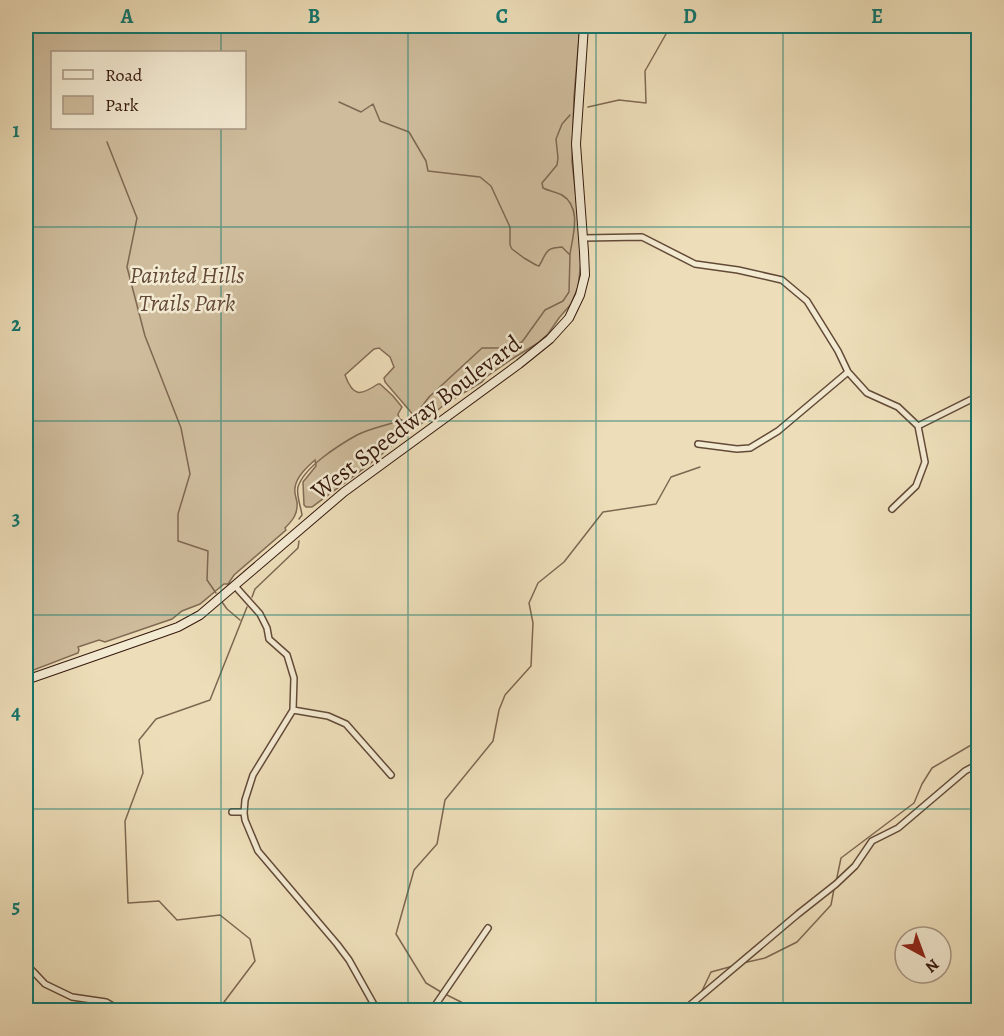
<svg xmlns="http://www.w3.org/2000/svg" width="1004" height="1036" viewBox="0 0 1004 1036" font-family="Alegreya,serif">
<rect width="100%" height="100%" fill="#eddeb9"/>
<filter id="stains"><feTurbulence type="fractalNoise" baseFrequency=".00333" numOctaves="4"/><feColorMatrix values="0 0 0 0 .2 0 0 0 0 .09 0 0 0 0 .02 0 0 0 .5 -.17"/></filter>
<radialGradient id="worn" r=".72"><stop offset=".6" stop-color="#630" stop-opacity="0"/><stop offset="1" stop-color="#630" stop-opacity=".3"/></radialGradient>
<!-- green -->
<path fill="#cebc9c" stroke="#826a54" stroke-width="1.5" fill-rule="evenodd" d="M26,26h554l-6,71 -2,64 9,82v19l-3,25 -7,17 -12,14 -11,16 -10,9 -26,16 -26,18 -4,5 -37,22 -24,20 -36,-42 -1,-4 10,-11 -4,-10 -11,-9 -5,1 -29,26c8,22 15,21 33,9h2l13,12 9,11 -4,7 1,4 9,8c-6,18 -77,66 -96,81h-6l-2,-2 -1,-23 13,-16 -1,-6c-8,7 -19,17 -20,28 -1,5 1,9 2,14 1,12 -4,18 -12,26l1,2 -52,45 -6,9h-4l-24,20 -18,7 -10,8 -67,23 -6,-2 -21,7 1,3 -1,3 -52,20zM52,52h192v76h-192z"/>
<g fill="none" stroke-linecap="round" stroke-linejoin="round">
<!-- stream -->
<path stroke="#7e6751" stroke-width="1.5" d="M671,26l16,4 7,-4
M339,102l22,10 12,-8 7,17 29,11 17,29 2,10 52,6 11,9 19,41v18l2,4 12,9 12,7 3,1c8,-13 5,-18 23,-19l8,8 -1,37 -6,9 -18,9 -23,32 -19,6h-21l-53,49 -9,12
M588,107l31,-7 27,3 -1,-32 21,-37 2,-8
M107,142l30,76 -10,49 18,69 36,92 9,46 -12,40v27l30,10 -1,29 9,13
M570,254c3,-19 12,-47 -8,-59 -6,-3 -13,-4 -19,-7l-1,-5 15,-18 1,-7 -2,-19 6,-15 8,-9
M299,519l3,-4c-1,-8 -6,-20 -4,-28 6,-20 41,-42 59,-52 14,-7 31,-10 45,-15
M252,597l3,-8 43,-41 1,-7
M222,602l5,7 13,11
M836,882l5,-24 73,-55 8,-19 10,-16 46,-27
M743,963l22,-5 32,-16 34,-37 3,-16
M441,992l-15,-9 -30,-49 18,-64 23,-26 8,-44 48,-59 6,-31 6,-15 26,-29 2,-43 -4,-20 9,-20 26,-21 39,-50 53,-8 15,-27 29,-10
M701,993l10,-21 22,-6
M445,994l24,12 1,4
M218,1010l37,-49 -5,-22 -30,-24 -43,5 -18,-19 -31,2 -3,-82 18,-48 -4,-33 17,-21 54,-19 37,-93"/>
<defs>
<path id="street" d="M583,238l59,-1 53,27 43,6 44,10 25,21 31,50 10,21 19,21 31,14 20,19 7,36 -9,24 -24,23
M918,426l60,-30
M698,444l39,5 13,-1 28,-17 70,-59
M235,586l25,28 7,14 2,11 18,16 7,23 -1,32 -40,65 -8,25 -1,13 1,7 13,31 79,93 12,16 28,50
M293,710l35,6 18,8 45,51
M232,812h12
M26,964l19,20 27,13 34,5 14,8
M432,1010l56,-82
M693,1010l-4,-4 109,-92 38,-30 19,-18 17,-25 26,-13 67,-57 13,-7
M976,1010l2,-2"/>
<path id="secondary" d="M26,680l135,-47 17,-6 22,-12 144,-123 175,-128 31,-25 19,-21 11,-23 5,-20 -1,-23 -8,-108 8,-118"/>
</defs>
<!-- street casing -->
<use href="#street" stroke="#634a38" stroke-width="8"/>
<!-- secondary casing -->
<use href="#secondary" stroke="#35180d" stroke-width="10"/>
<!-- street -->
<use href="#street" stroke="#f3ead2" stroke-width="5"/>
<!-- secondary -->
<use href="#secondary" stroke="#f3ead2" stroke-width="8"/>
</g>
<!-- grid -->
<path fill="none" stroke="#0f766e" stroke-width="1.5" stroke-opacity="0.55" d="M221,26v26M408,26v984M596,26v984M783,26v984M221,128v882M26,227h952M26,421h952M26,615h952M26,809h952"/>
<g text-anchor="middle" stroke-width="5" stroke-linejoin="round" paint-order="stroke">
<!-- park labels -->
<g font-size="24" font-style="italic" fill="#634938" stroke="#f3ead2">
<text x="187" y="283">Painted Hills<tspan x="187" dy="28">Trails Park</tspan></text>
</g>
<!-- street labels -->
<g font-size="24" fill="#35180d" stroke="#f3ead2">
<text transform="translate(416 417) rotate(-37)" y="8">West Speedway Boulevard</text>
</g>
</g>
<!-- margin -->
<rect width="1004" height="1036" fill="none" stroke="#eddeb9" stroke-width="66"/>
<!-- legend -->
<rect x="51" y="51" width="195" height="78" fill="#f3ead2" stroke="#a79683" stroke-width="1.5"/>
<rect x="63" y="70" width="30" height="9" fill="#f3ead2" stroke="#a79683" stroke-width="1.5"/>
<text x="105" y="81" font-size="18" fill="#35180d">Road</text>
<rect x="63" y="96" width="30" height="18" fill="#cebc9c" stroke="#a79683" stroke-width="1.5"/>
<text x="105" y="111" font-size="18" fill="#35180d">Park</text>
<!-- north arrow -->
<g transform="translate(923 955) rotate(139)"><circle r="28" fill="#f3ead2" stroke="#a79683" stroke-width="1.5"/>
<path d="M0-4.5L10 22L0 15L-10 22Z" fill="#8f2418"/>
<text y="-9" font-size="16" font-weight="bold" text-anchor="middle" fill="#35180d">N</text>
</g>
<rect x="33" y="33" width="938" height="970" fill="none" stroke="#0f766e" stroke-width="2"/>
<g font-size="20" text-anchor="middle" font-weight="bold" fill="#0f766e">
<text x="127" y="23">A</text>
<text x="314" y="23">B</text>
<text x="502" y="23">C</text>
<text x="690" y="23">D</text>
<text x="877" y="23">E</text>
<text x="16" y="137">1</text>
<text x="16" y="331">2</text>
<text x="16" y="525">3</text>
<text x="16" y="719">4</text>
<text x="16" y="913">5</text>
</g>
<rect width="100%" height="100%" filter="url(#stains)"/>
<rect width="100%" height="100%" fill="url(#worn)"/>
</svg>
